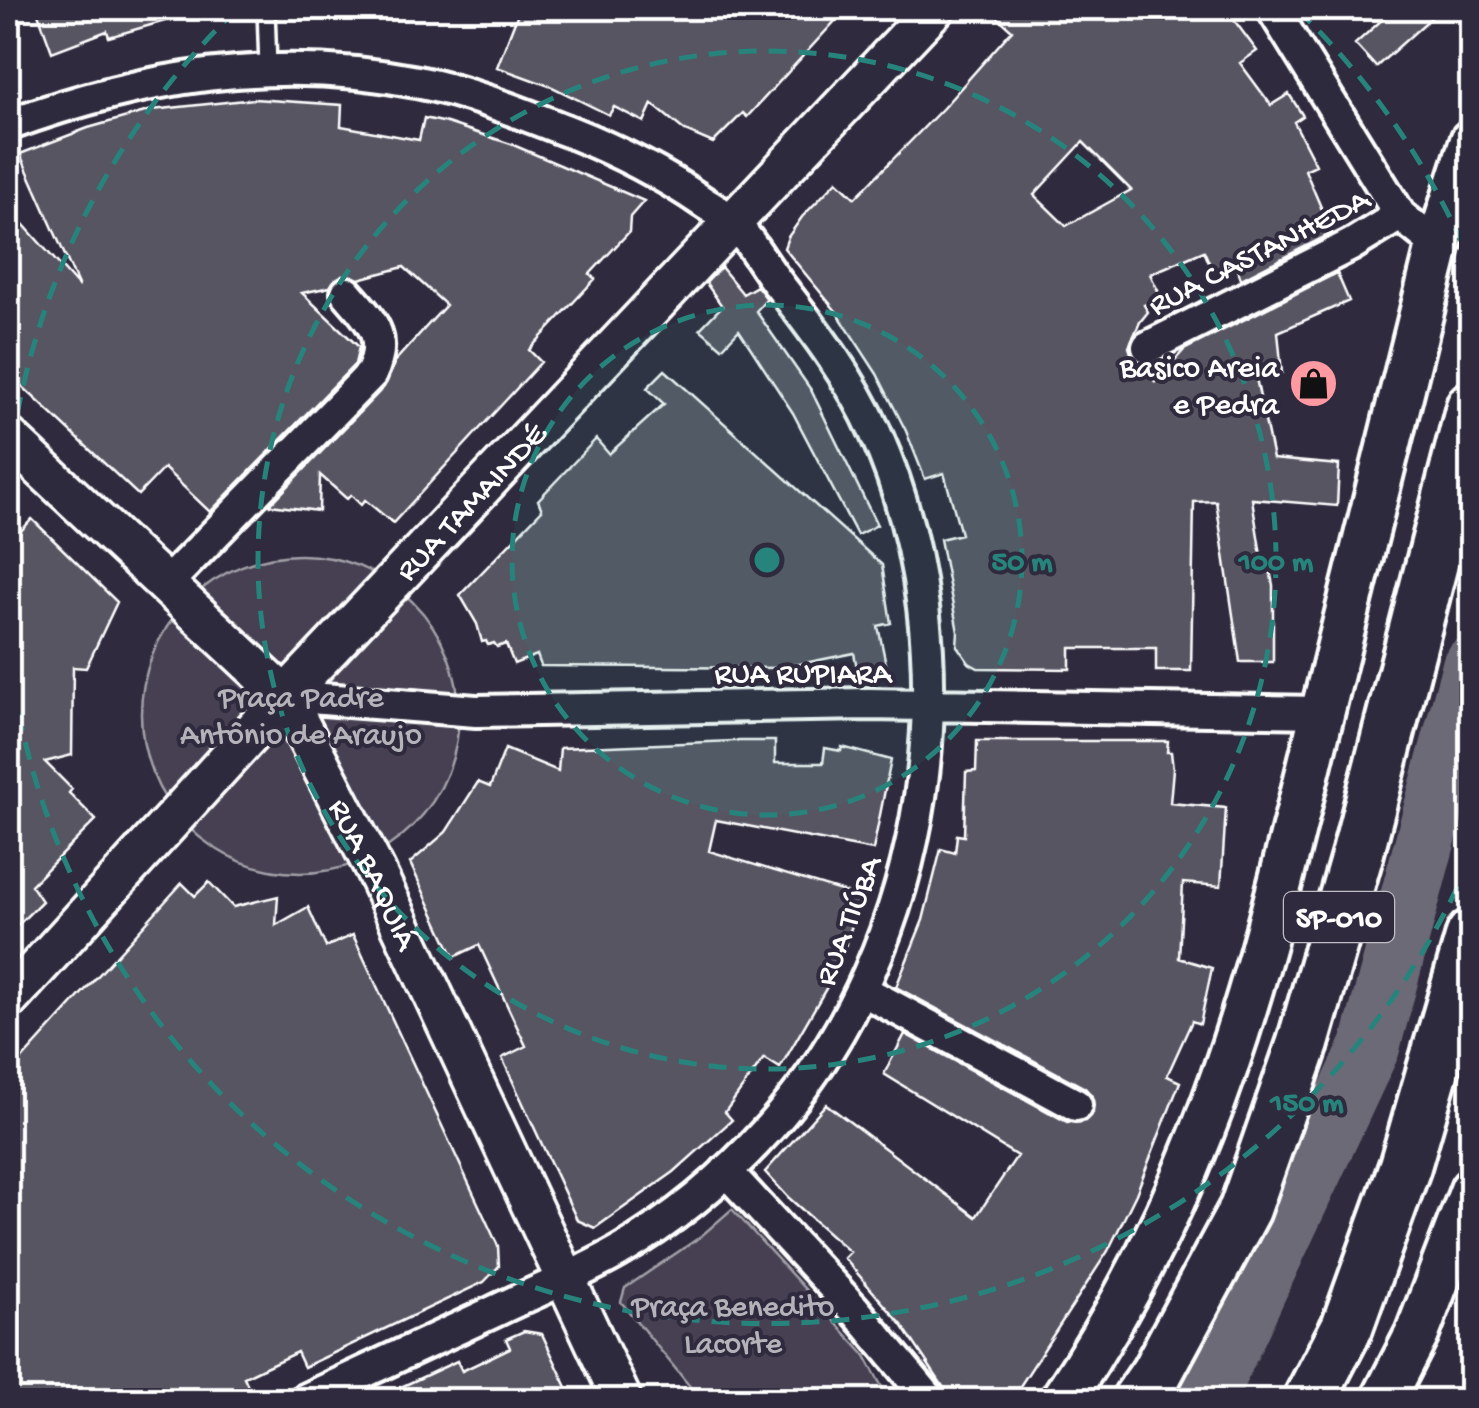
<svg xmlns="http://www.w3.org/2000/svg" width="1479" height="1408" viewBox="0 0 1479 1408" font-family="'Gochi Hand',sans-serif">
<rect width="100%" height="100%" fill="#2f2a3d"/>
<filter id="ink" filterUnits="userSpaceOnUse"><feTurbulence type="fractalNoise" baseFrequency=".01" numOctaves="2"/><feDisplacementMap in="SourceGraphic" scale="20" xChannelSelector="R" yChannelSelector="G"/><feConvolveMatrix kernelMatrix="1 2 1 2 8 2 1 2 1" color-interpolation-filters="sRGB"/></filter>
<g filter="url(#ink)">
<!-- green -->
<path fill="#464152" stroke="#a2a0a8" stroke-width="2.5" d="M141 714a159 159 0 1 1 318 0a159 159 0 1 1-318 0Z
M732,1209l132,145 24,44 29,2h-216l-80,-98 4,-14 75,-51z"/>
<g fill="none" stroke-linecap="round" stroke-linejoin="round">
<!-- river -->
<path stroke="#6d6a77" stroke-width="60" d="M1205,1400l165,-353 102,-381"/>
</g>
<!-- building -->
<path fill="#595564" stroke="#fff" stroke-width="2.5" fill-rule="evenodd" d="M36,8h149l1,7 -77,22 -2,-6 -55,21z
M520,8h327l-100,109 -4,-4 -30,30 -28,-12 -33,-27 -8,18 -30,-15 -5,8 -57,-28 -55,-20z
M987,8h238l32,43 -17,12 31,42 18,-11 14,22 -9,6 22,43 -11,5 27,63 -91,46 -6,-17 -22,10 -9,-21 -54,23 11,23 -17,8 4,7 -8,10 -11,25 3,9 15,10 8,16 29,-32 153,-77 12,28 -71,31 4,41 -26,5 17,81 66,6 -2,41 -85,-7 11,69 7,2 3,15v77h-33l-24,-161 -22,1 -3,169h-35v-23h-86v21l-92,-1 -9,-5 -12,-17 1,-14 -18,-93 21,-5 -17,-61 -19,6 -19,-48 -29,-57 -41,-63 -52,-63 4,-11 14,-20 35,-36 18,17 88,-90 69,-78zM1083,142l48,48 -65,36 -32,-31z
M1395,8h47l-66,59 -21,-23z
M254,99l88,6 -1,21 78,14 5,-22 23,5 64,21 133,57 -14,16 -1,15 -39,42 5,5 -66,71 12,12 -148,161 -28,-23 -4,5 -10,-10 -4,4 -27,-24 -1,36 -49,-6 114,-118 11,-26 51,-56 -42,-38 -45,12 -17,-4 -12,12 -28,6 57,54 -4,17 -145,148 -46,-44 -26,27 -130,-122v-166l71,80 -59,-133 68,-26 64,-18z
M721,267l22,27 14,-8 10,13 -11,12 55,79 66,135 -20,10 -64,-122 -54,-83 -17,18 -22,-19 22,-23 -16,-23z
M665,370l217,195 9,58 -13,3 9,43 -30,-1 -3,-15 -74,15 -239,-2 -4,-11 -23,9 -8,-20 -9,3 -3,-4 -6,2 -2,-4 -4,1 -5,-18 -17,-29 82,-85 -4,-10 58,-61 13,15 55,-50 -17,-16z
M32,519l85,83 -31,66 -13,-1 -1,88 -27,7 27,27 -3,4 27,27 -65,65 11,16 -34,34v-390z
M734,741h41v22h48l2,-15 16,3 1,-4 49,13 -18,90 -157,-30 -7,31 152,46 -18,56 -16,34 -47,81 -16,-10 -39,54 7,8 -58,52 -79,56 -18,-8 -75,-162 24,-12 -47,-101 -25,12 -44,-94 36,-31 32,-50 12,5 15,-38 53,22 2,-23z
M977,741h191l-1,11h4l2,17 -3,34 56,5 -5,78 -38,-3 -4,75 33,10 -12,56 -8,-3 -25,55 13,6 -44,112 -28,57 -97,149h-59l-50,-75 -58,-67 6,-6 -61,-54 -24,-26 61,-68 150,113 41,-61 -133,-82 21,-40 162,88 18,-1 8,-8 -1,-17 -7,-8 -189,-101 27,-67 18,-71 14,4 2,-18 7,1 2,-64 10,-1z
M209,882l24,25 45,-11 -2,29 32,-18 18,40 27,-12 145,311 1,20 -15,16 -180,85 -7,-15 -53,25 7,15 -18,8h-225v-325l174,-192 13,13z
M524,1331l18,3 31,66h-200l84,-39 5,10 48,-23 -4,-9z"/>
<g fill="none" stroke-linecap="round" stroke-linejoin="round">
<defs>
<path id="service" d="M266,8l2,60"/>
<path id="minor" d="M1272,8l128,207 38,31
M8,125c133,-49 268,-71 409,-43 52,10 104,31 153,50 48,19 91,41 133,70 9,6 21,12 29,19 18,18 32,45 48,65 35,45 72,94 95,146 99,220 57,515 -105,695 -43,48 -96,93 -152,125 -40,23 -84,40 -125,60 -63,29 -126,59 -189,88
M1148,347l203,-102 49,-30
M165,585l206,-211c18,-38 0,-53 -24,-81
M285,696l191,15 393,-7 453,8
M862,990l214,115
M726,1171l129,139 75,90"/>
<g id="tertiary">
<path id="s1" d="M8,437l277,259 90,174 247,530"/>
<path id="s2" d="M8,1000l277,-304 650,-688"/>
</g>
<path id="secondary" d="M1062,1400c56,-84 103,-173 140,-268 54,-136 86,-281 121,-422 38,-155 77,-309 115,-464l34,-105
M1383,1400l34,-66 55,-144"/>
<path id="trunk" d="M1138,1400l18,-26 89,-165 58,-166 55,-191 114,-445
M1309,1400l38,-73 58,-161 67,-231"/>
</defs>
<!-- service casing -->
<use href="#service" stroke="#fff" stroke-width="22"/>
<!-- minor casing -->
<use href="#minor" stroke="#fff" stroke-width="38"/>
<!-- tertiary casing -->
<use href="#tertiary" stroke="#fff" stroke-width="45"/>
<!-- secondary casing -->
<use href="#secondary" stroke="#fff" stroke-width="50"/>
<!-- trunk casing -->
<use href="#trunk" stroke="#fff" stroke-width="58"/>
<!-- service -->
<use href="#service" stroke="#2f2a3d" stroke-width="15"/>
<!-- minor -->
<use href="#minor" stroke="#2f2a3d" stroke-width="30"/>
<!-- tertiary -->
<use href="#tertiary" stroke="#2f2a3d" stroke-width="38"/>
<!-- secondary -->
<use href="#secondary" stroke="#2f2a3d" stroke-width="42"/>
<!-- trunk -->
<use href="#trunk" stroke="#2f2a3d" stroke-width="50"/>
</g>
</g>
<!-- distance rings -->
<circle cx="767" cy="560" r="255" fill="#27847c" fill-opacity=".12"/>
<g fill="none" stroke="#27847c" stroke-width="5" stroke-dasharray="18 12">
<circle cx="767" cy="560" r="255"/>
<circle cx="767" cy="560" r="509"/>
<path d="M1470 859A764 764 0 0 1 8 646M8 474A764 764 0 0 1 236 10M1298 10A764 764 0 0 1 1470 261"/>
</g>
<!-- icons -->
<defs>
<symbol id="shop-disc" viewBox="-11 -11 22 22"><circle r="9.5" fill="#ff9aa2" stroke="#2f2a3d"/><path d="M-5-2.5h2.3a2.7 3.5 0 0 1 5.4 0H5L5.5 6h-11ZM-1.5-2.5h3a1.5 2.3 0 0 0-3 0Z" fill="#111"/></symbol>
</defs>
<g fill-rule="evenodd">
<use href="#shop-disc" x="1286" y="356" width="55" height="55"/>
</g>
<g text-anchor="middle" stroke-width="8" stroke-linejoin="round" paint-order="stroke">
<!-- shield labels -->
<rect fill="#2f2a3d" stroke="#c1bfc5" stroke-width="2.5" x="1284" y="892" width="110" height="50" rx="8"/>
<g font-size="30" font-weight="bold" fill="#fff">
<text x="1339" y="927">SP-010</text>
</g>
<!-- street labels -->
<g font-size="32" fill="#fff" stroke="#2f2a3d">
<text transform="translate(1258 250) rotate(-27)" y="11">RUA CASTANHEDA</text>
<text dy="11" stroke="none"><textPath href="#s2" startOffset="680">RUA TAMAINDÉ</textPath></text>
<text x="803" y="682">RUA RUPIARA</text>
<text dy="11" stroke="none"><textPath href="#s1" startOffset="578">RUA BAQUIÁ</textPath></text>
<text transform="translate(846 920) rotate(-69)" y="11">RUA TIÚBA</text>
</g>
<!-- poi labels -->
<g font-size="32" fill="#fff" stroke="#2f2a3d" text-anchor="end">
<text x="1279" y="376">Basico Areia<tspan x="1279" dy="37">e Pedra</tspan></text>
</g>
<!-- park labels -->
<g font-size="32" fill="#b5b3ba" stroke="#2f2a3d">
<text x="301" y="706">Praça Padre<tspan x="301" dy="37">Antônio de Araujo</tspan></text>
<text x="733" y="1315">Praça Benedito<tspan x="733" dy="37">Lacorte</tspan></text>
</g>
</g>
<circle cx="767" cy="560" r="15" fill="#27847c" stroke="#2f2a3d" stroke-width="5"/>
<g font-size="30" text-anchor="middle" font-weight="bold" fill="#27847c" stroke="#2f2a3d" stroke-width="8" stroke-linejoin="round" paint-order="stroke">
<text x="1022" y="570">50 m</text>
<text x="1276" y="570">100 m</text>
<text x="1307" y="1111">150 m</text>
</g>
<!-- margin -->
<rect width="1479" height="1408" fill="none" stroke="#2f2a3d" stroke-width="40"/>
<rect x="20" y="20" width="1439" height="1368" fill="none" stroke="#fff" stroke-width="4" filter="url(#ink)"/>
</svg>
